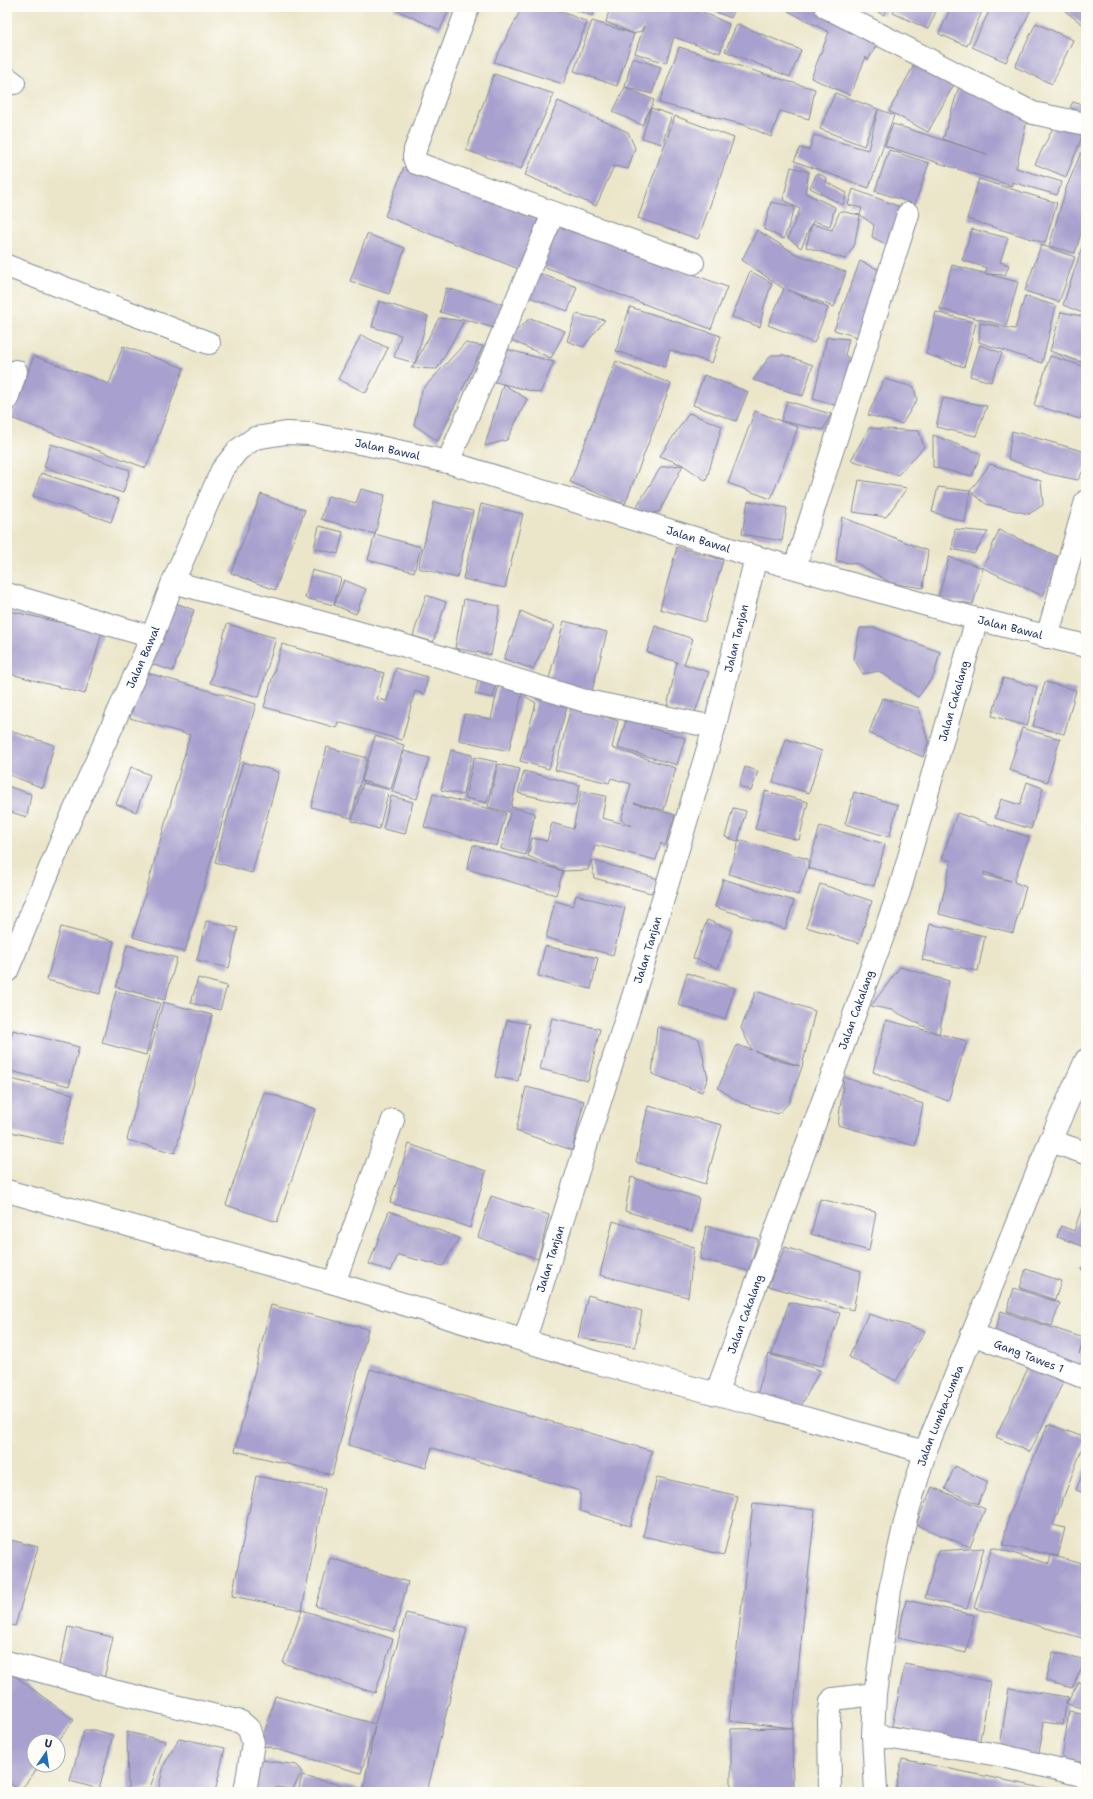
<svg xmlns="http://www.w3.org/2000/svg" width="1093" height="1799" viewBox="0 0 1093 1799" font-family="'Shantell Sans',sans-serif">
<rect width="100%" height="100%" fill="#fdfcf7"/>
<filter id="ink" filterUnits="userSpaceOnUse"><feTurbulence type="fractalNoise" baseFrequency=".025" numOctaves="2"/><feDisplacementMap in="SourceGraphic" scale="8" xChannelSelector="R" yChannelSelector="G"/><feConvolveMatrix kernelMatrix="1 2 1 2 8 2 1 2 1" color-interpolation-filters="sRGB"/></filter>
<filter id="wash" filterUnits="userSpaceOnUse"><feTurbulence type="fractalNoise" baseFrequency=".012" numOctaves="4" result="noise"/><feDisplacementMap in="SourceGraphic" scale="16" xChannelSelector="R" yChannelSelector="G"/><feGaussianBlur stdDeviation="0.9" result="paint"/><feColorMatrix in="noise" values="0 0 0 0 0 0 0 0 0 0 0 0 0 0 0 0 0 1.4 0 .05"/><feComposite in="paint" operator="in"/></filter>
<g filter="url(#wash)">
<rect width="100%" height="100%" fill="#ebe6ca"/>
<g id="blocks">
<!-- building -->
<path fill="#a8a0ce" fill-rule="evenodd" d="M395,7h55l-10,23 -46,-21z
M522,7h28l37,15 -24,62 -69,-22z
M569,7h26l-3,9z
M610,7h82l37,17 -9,29 -46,-16 -8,26 -31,-10 9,-27 -3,5 -7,3 -17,52 -43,-15 18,-50 42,13 -28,-12z
M703,7h32l-4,11z
M792,7h25l64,31 -13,22 -2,-3 -16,38 -39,-17 18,-46 -41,-21z
M867,7h20l-3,8z
M895,7h43l-10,22 -35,-16z
M951,7h33l-17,39 -28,-12z
M991,7h41l-26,55 -34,-15z
M1067,7h19v15l-2,-1 -2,3 -17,-13z
M1036,23l37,17 -21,44 -37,-17z
M737,24l64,26 -11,27 -65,-26z
M679,47l111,35 25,7 -6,30 -29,-8 -9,26 -26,-12 -86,-22z
M919,56l39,21 -30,55 -39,-21z
M632,58l29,9 -9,27 -27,-7z
M494,74l60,20 -33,75 -55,-19z
M961,80l67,36 -12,52 46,14 -5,13 -45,-13v4l-127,-40 8,-22 94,30 -44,-15z
M625,87l29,13 -3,8 21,7 -10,29 -20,-6 9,-30 -9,17 -29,-13z
M835,93l59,22 -25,73 -75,-27 6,-13 9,2 5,-15 54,15 10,-40 -14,36 -44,-17z
M558,101l70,31 7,16 -7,21 -14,-3 -18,40 -71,-31z
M1073,102l13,4v9l-16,-8z
M675,116l59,22 -36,101 -60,-21z
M1055,124l31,3 -20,50 -31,-13z
M1086,141v75l-11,37 -26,-7 18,-60z
M889,150l40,13 -14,41 -40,-13z
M404,167l135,53 -20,49 -134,-53z
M791,167l18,5 -4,21 30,14 -5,19 -17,-5 -12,27 -13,-10 12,-29 -17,-9z
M817,173l10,5 -1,4 21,11 -4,12 -33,-17z
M979,179l78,24 -12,40 -78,-24z
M853,189l50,19 -12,39 -19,-10 2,-12 -14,-10 -6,31 -9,13 -39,-12 6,-23 20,6 8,-19 20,4 2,-7 -14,-3z
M771,202l24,5 -11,32 -20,-10z
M556,223l171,64 -16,42 -171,-64z
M972,229l36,9 -8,24 9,3 -4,10 -20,-1 2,-6 -25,-8z
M757,230l39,24 50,18 -12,35 -46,-17 40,18 -14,35 -46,-18 16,-36 -42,-29z
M367,234l38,14 -16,46 -39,-13z
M1084,241l2,1v67l-1,5 -22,-9z
M1041,245l34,12 -16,45 -34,-11z
M860,261l24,11 -23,66 -27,-8z
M952,265l66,17 -12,44 -66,-17z
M750,271l22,12 -8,23 -4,21 -28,-10z
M535,272l42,15 -9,24 -42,-15z
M446,288l56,16 -8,24 -54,-16z
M1025,296l31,10 -14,57 -63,-21 1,-19 35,6z
M379,301l49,15 -13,47 24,-45 25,3 -27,48 -26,-1 4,-5 -21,-6 7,-22 -29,-8z
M630,307l91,29 -9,27 -42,-13 -5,17 -49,-16z
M936,312l40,11 -12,44 -38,-13z
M1061,312l25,5v28l-5,17 -31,-11z
M576,314l29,6 -22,27 -16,-6z
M530,318l35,13 -14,27 -43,-19z
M361,335l27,13 -22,45 -28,-14z
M827,337l22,2 -4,16 8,7 -15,44 -25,-7z
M465,343l18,3 -45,95 -24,-16 8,-35z
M980,345l22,8 -11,29 -21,-6z
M123,346l61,22 -38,100 -135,-50 23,-62 75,28z
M498,349l12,1 44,12 -14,31 -53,-13z
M771,355h13l29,10 -10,31 -50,-16z
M1050,356l36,11v33l-6,19 -46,-14z
M616,361l55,23 -46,120 -55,-22z
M704,375l44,17 -12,29 -43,-16z
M884,379l30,8 3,13 -15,24 -34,-9z
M503,384l24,15 -20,41 -22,6z
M943,398l44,8 -11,30 -40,-9z
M787,401l44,13 -8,16 -42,-9 17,6 -27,72 -43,-16 27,-72 26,10z
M689,413l33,13 -16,55 -23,-16 -23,46 -23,8 1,-15 23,-37 22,-2 -23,-9z
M869,428l50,3 5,16 -26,28 -47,-15z
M1012,431l74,21v13l-8,15 -29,-6 -41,-15z
M933,435l48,19 -9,22 -39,-9z
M51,444l79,26 -7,23 -79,-26z
M990,464l51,17 2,24 -14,9 -43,-10 -16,-13z
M41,473l78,26 -8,23 -78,-26z
M859,480l48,8 -21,29 -33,-5z
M938,487l32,4 -5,31 -33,-10z
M361,489l24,6 -10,39 -54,-15 7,-23 28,7z
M261,494l44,16 -30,80 -44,-17z
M748,501l39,7 -5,33 -40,-7z
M434,502l39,9 -16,67 -39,-10z
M481,504l42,10 -18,74 -42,-9z
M842,517l86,34 -5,37 -32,-5 -33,-19 -22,-3z
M319,526l24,6 -5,22 -24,-6z
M955,529l33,3 -14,22 -22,-5z
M999,530l62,28 -18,38 -60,-28 -10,36 -35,-5 11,-42 34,11z
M375,534l46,13 -7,25 -46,-12z
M677,547l46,13 -18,62 -45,-13z
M312,570l29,8 -7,27 10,-25 22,9 -10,25 -22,-9 -29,-7z
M426,595l20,7 -13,40 -20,-6z
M464,599l36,7 -9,49 -36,-7z
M173,602l21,8 -21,61 -22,-7z
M10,611l92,21 -17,62 -78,-21v-47z
M521,611l33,15 -21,43 -29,-10z
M564,621l43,11 -15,59 -43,-12z
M227,624l49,14 -17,59 -49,-14z
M655,626l38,13 -9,25 25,8 -15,43 -27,-8 10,-45 -30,-10z
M860,628h15l65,24 -6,23 -16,22 -39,-26 -16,3 -9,-15z
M282,644l102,29 -7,26 10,2 9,-33 32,9 -4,17 -9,-3 -13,49 -64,-18 -1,6 -73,-21z
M144,672l112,32 -71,248 -52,-15 57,-202 -60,-17z
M479,676l18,3 -4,19 -18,-4z
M1003,678l34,9 -10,39 -35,-10z
M500,679l24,6 -15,66 -50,-11 5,-26 27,5z
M1045,682l31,8 -12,44 -31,-8z
M528,688l41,12 -20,69 -29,-8 16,-58 -10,-6z
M882,698l37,10 9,34 -5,15 -54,-24z
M573,699l35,9 -2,9 12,4 -6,27 64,20 -12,42 -30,-7 41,12 -10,31 -4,-3 -5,17 -61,-15 -7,25 -25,1 -35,-15 4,-18 15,3 5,-18 21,6 8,-38 25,5 -4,22 30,8 -11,-6 10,-36 -20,-6 -2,5 -54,-13z
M629,710l24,7 -3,11 35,10 -8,27 -59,-17z
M1022,728l38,11 -13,43 -38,-12z
M7,730l47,15 -11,43 -36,-14z
M375,736l29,9 -13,44 -29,-8z
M786,739l36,12 -13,42 -36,-11z
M327,747l40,11 -16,60 -40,-11z
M451,750l21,5 -9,40 -22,-5z
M404,751l25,7 -12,41 -25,-7z
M474,757l23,5 -10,41 -22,-5z
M243,762l36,10 -27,101 -37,-11z
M498,764l22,5 -9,38 24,6 -9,42 -25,-6 9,-37 -22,-5z
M131,767l19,8 -14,37 -20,-8z
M745,767l13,4 -7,20 -12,-5z
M524,771l56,14 -5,21 -57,-13z
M1027,782l16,6 -12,41 -36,-11 6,-19 19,6z
M363,783l26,7 -10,39 -27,-8z
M7,786l24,8 -4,23 -20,-6z
M765,791l43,11 -9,38 -44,-11z
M854,792l44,13 -9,32 -44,-13z
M433,794l73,19 -9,33 -73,-19z
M391,796l22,6 -8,32 -22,-5z
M733,808l13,3 -8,30 -13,-4z
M957,813l72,24 -15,45 12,5 -13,46 -74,-19 12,-53 -9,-3zM984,872l27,9 -27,-6z
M820,826l65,18 -11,42 -66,-18z
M739,840l69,19v9l-10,27 -69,-21z
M473,845l90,26 -7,24 -89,-26z
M591,860l68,19 -8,14 -57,-15z
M723,879l71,22 -9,28 -70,-22z
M820,884l52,17 -13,42 -53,-16z
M576,895l49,13 -12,47 -67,-17 9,-37 18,5z
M707,920l25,10 -14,38 -25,-10z
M206,921l32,7 -9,40 -32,-8z
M930,924l55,12 -7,35 -56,-11z
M61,927l53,14 -14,53 -53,-14z
M127,945l50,13 -12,42 -49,-13z
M545,946l53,12 -7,31 -53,-13z
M900,967l49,14 -10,53 -47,-24 -21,-4z
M687,973l48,15 -10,31 -47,-14z
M198,978l29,8 -7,24 -29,-7z
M116,991l44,12 -14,52 -44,-12z
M756,991l59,20 -13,56 -13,36 -11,11 -37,-11 -23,-15 19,-43 15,5 -11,-22zM755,1051l45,15 -21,-5z
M163,1002l49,13 -37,138 -48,-13z
M552,1018l48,11 -12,52 -48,-12z
M507,1020l22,4 -11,57 -23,-4z
M886,1020l81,21 -19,60 -75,-29z
M657,1027l42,12 9,39 -6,14 -50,-18z
M13,1030l66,17 -10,39 -62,-16v-17z
M844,1077l79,27 -8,42 -77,-21z
M7,1078l66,16 -12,50 -54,-13z
M526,1087l58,14 -12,49 -56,-19z
M264,1092l52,17 -39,113 -51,-17z
M648,1106l74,19 -17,59 -69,-22z
M409,1144l77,27 -16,57 -39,-14 -41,-11z
M631,1177l68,21 -7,33 -67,-20z
M491,1196l58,19 -11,44 -60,-22z
M1086,1196v51l-29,-10 4,-11 13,5z
M820,1199l56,13 -7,39 -58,-17z
M389,1211l70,27 -16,28 -45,-11 -7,16 -22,-7z
M613,1221l81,26 -6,50 -88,-22z
M706,1226l52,13 -9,32 -49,-12z
M785,1247l76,24 -8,39 -85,-24z
M1086,1263v10l-5,-3z
M1026,1269l35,12 -6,19 -35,-12z
M1014,1288l46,15 -8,23 -45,-15z
M588,1295l54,16 -7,36 -57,-9z
M789,1302l51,11 -18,53 -50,-12z
M271,1305l97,24 -36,146 -97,-24z
M1001,1311l83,27 -5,16 7,-16v32l-93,-33z
M868,1314l57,17 -29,50 -47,-24z
M769,1354l51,16 -20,38 -43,-13z
M1029,1366l34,16 -33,70 -34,-15z
M370,1369l282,82 -22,75 -50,-15v-20l-148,-43 -6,20 -78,-23z
M1048,1424l38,14 -33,87 12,3 -7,28 -55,-11 6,-29z
M1086,1465v29l-10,-4z
M955,1466l33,16 -10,22 -33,-15z
M256,1476l69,13 -23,121 91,29 -18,54 -92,-30 19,-53 -70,-14z
M657,1477l81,19 -14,59 -81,-19z
M932,1487l53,22 -15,38 -54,-22z
M753,1503l62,7 -23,218 1,64h-62v-63l61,-1 -63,-7z
M7,1539l31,8 -23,79 -8,-2z
M992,1547l57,17 2,-9 35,10v74l-112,-31z
M984,1548l-17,61 -42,-11 13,-47z
M330,1558l78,24 -14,50 -78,-26z
M906,1600l68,15 -8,38 -68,-15z
M406,1613l61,15 -40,164h-129l4,-16 61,14 12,-64 -14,47 -100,-28 14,-49 100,28z
M68,1627l45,10 -9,42 -45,-10z
M1053,1652l33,8 -14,28 -26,-7z
M905,1664l86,18 -12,62 -87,-18z
M7,1670l67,50 -16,21h-24v24h6l-20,26 -13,-10z
M1079,1682l7,3v24l-20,-5 -3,21 -19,-3 -6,37 -39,-6 10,-65 59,9 -2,7z
M1069,1711l17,3v49l-24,-4z
M84,1730h11l18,5 -14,54 -29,-8z
M127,1732l39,9 -16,47 -22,2z
M179,1738l46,10 -10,44h-57l6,-27z
M254,1759l43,6 5,6 -9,18 -17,-2 -1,5h-25z
M902,1759l155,32v1h-162z"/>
</g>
</g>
<g filter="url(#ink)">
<use href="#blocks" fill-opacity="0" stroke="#838a94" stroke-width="1"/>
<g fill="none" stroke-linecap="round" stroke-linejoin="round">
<defs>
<g id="minor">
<path d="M468,7l-53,143 -1,7 2,6 277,100"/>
<path d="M826,7l207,106 53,11"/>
<path d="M7,78l7,5"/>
<path d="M7,266l202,77"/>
<path d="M7,399l9,-28"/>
<path d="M448,462l105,-248"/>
<path d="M795,567l113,-353"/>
<path d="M173,582l213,58 196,60 122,25h11"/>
<path d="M7,594l145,43"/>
<path d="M1047,637l39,-136"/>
<path id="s1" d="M7,971l64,-153 81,-181 21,-55 49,-112 16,-20 17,-12 31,-5 24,1 60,11 78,17 308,95 221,62 109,27"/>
<path d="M1050,1141l36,12"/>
<path d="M7,1191l327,92 264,80 154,40 173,49"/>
<path d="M334,1283l59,-163"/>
<path id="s2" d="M972,1334l114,44"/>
<path id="s3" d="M525,1339l123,-390 67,-224 41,-168"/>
<path id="s4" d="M716,1394l183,-502 78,-273"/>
<path d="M7,1662l110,30 124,30 8,7 4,14 -8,49"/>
<path d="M873,1735l126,20 87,21"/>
<path d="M830,1792l-1,-73 2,-17 2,-3 42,-5"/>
<path id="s5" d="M876,1792l-3,-57 2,-41 15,-104 16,-72 19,-66 125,-311 36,-81"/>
</g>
</defs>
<!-- minor casing -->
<use href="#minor" stroke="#838a94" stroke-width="24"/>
<!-- minor -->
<use href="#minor" stroke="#fff" stroke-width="22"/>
</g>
</g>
<g text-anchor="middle" stroke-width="3" stroke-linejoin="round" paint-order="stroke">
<!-- street labels -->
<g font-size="11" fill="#1b2f5e" stroke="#fdfcf7">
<text dy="4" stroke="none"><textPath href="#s1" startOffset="726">Jalan Bawal</textPath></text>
<text dy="4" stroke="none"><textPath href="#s1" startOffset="1050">Jalan Bawal</textPath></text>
<text dy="4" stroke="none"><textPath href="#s1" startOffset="1374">Jalan Bawal</textPath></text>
<text dy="4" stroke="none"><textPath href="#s3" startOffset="732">Jalan Tanjan</textPath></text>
<text dy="4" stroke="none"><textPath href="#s1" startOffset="342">Jalan Bawal</textPath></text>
<text dy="4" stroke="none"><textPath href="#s4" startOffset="733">Jalan Cakalang</textPath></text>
<text dy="4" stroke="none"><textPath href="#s3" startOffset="408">Jalan Tanjan</textPath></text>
<text dy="4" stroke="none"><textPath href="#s4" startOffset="409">Jalan Cakalang</textPath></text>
<text dy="4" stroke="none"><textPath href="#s3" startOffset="84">Jalan Tanjan</textPath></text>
<text dy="4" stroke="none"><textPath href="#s4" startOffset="85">Jalan Cakalang</textPath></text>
<text dy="4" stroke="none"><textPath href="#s2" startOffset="61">Gang Tawes 1</textPath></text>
<text dy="4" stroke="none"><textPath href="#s5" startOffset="385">Jalan Lumba-Lumba</textPath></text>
</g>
</g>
<!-- margin -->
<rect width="1093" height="1799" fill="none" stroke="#fdfcf7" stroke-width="24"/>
<!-- north arrow -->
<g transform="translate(46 1753) rotate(13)"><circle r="19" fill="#fdfcf7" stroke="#a3aaba"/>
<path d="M0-3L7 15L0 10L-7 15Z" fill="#1f6fb2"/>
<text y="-6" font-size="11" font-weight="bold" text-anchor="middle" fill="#1b2f5e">U</text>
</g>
</svg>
